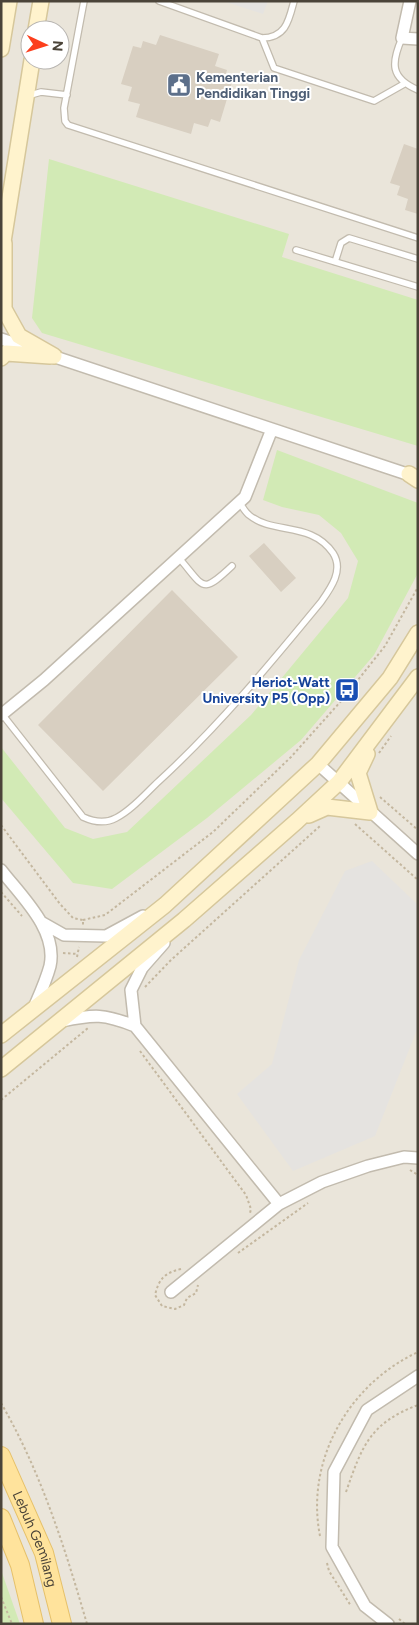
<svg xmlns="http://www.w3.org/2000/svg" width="419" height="1625" viewBox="0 0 419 1625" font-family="Figtree,sans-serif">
<rect width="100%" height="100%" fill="#f6f3ec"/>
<!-- residential -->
<path fill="#eae5da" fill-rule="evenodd" d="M1,1h417v1623h-417zM30,30h30v30h-30z"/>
<!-- green -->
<path fill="#d2eab5" d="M49,159l240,75 -7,23 136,43v146l-376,-113 -10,-15z
M277,450l141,53v70l-44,82 -73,85 -94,78 -95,71 -39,-6 -72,-85v-51l64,81 28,11 34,-7 124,-117 97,-117 10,-37 -17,-28 -22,-18 -37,-8 -19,-7z
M1,1570l19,54h-19z"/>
<!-- parking -->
<path fill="#e5e3e0" d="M223,1h45l-5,13z
M372,861l46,44v122l-43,109 -82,35 -56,-77 35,-30 27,-104 46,-89z"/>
<!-- building -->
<path fill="#d8cfc1" d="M160,35l59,19 -4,12 12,4 -2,7 8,2 -13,43 -9,-3 -3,8 -14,-4 -3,11 -55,-17 4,-13 -12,-3 4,-14 -11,-3 12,-38 8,2 2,-7 13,4z
M404,144l14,5v65l-13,-4 3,-11 -11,-4 3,-9 -10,-3z
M264,543l32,35 -15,14 -32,-36z
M172,590l66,67 -135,134 -65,-66z"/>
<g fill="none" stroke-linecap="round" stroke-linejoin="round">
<defs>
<path id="lane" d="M84,1l-20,107 1,13 3,4 350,113
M159,1l103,37c24,0 27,-18 32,-37
M262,38l12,30 100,33 30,-17
M402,38c-11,25 -12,40 16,52
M27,96l14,-4 26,3
M296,250l122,37
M335,262l6,-19 8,-5 69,21
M179,558c26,30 22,37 53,8
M2,714l81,103c11,5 22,7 33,1 16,-8 30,-25 43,-37 60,-55 111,-117 162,-179 10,-14 23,-32 12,-49 -22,-32 -60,-18 -84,-38 -4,-3 -7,-9 -10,-13"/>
<path id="street" d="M410,1l-8,37 16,1
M1,339l415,138
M1,715l43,-35 201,-183 27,-68
M318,764l100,90
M1,870c20,26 57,60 49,96 -4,15 -11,30 -17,44
M41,922l23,13 42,1 37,-20
M164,943l-22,25 -11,22 4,36 144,178
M62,1021c33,-7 42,-7 73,5
M171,1292l108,-88 43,-22 46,-16 36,-9 14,1
M388,1624l-23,-18 -33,-59 2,-75 33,-62 51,-34"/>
<path id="secondary" d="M36,30l5,-29
M1,49l8,-48
M4,243v66l15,27 35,20
M1,254l31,-194
M1,358l5,-5 44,3
M409,474l9,6
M309,815l18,-8 43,5 -12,-39 9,-19
M1,1035l164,-130 153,-141 72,-86 28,-45
M1,1069l183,-149 113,-99 42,-39 79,-105"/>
<g id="primary">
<path id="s1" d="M1,1456l43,97 18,71"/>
<path d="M1,1518l19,47 14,59"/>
</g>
</defs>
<!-- lane casing -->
<use href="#lane" stroke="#c2bbae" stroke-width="8"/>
<!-- street casing -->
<use href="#street" stroke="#c2bbae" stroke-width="14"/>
<!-- secondary casing -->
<use href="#secondary" stroke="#d6c79b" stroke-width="18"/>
<!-- primary casing -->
<use href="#primary" stroke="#e6c16a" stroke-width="20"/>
<!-- path -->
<path stroke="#c4b79f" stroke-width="2" stroke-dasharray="2.5 2.5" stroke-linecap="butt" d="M379,753l12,-17
M380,797l38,33
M355,824l63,56
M1,825l59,79 13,14 10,2v5
M1,892l21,24
M83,920l22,-5 108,-83 78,-75 51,-57 43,-54 33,-59
M63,953l15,1
M77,957l2,-10
M145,987l26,-27 149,-134
M140,1051l106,144 5,14 -1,4
M1,1100l87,-72
M410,1170l8,5
M238,1253l70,-50
M181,1269c-17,4 -22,10 -26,26l7,11 13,3 9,-4 3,-7 9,-5 2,-8
M1,1403c40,69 64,145 86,221
M346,1492c16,-46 24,-69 72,-87
M320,1536c-15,-76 29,-152 98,-184
M327,1563l2,8 22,35
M1,1597l11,27
M399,1619l6,5"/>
<!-- lane -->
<use href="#lane" stroke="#fff" stroke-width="5.5"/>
<!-- street -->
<use href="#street" stroke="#fff" stroke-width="11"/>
<!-- secondary -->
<use href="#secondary" stroke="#fff3cd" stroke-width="15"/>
<!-- primary -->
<use href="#primary" stroke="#ffe39c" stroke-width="18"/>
</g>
<!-- icons -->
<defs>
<symbol id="civic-square" viewBox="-11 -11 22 22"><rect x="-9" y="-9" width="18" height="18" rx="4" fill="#5c6f8a" stroke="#fff"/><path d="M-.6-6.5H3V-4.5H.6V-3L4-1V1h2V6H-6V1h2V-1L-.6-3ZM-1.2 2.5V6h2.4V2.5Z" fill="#fff"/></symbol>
<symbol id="bus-square" viewBox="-11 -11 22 22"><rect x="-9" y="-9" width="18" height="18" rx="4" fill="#1a4fb4" stroke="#fff"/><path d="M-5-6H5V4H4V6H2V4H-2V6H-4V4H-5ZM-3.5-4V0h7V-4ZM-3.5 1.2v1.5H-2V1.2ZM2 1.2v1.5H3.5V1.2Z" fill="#fff"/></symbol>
</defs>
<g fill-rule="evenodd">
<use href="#civic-square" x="165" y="71" width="28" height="28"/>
<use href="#bus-square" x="333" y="676" width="28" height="28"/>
</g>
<g text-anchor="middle" stroke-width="4" stroke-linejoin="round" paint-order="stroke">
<!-- service labels -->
<g font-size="14" font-weight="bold" fill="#4e5e75" stroke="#fff" text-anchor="start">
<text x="196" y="82">Kementerian<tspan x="196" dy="16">Pendidikan Tinggi</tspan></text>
</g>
<!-- transit labels -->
<g font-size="14" font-weight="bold" fill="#164399" stroke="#fff" text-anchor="end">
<text x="330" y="687">Heriot-Watt<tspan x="330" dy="16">University P5 (Opp)</tspan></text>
</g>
<!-- street labels -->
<g font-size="14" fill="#4b4439" stroke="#fff">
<text dy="5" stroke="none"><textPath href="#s1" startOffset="90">Lebuh Gemilang</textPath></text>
</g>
</g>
<!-- border -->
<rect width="419" height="1625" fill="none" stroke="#4b4439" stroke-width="5"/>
<!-- north arrow -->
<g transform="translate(45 45) rotate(94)"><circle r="24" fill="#ffffff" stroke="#b7b4b0"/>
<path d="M0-4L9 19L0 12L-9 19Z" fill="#fc3f1d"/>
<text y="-8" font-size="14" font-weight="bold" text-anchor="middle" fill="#4b4439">N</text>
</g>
</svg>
